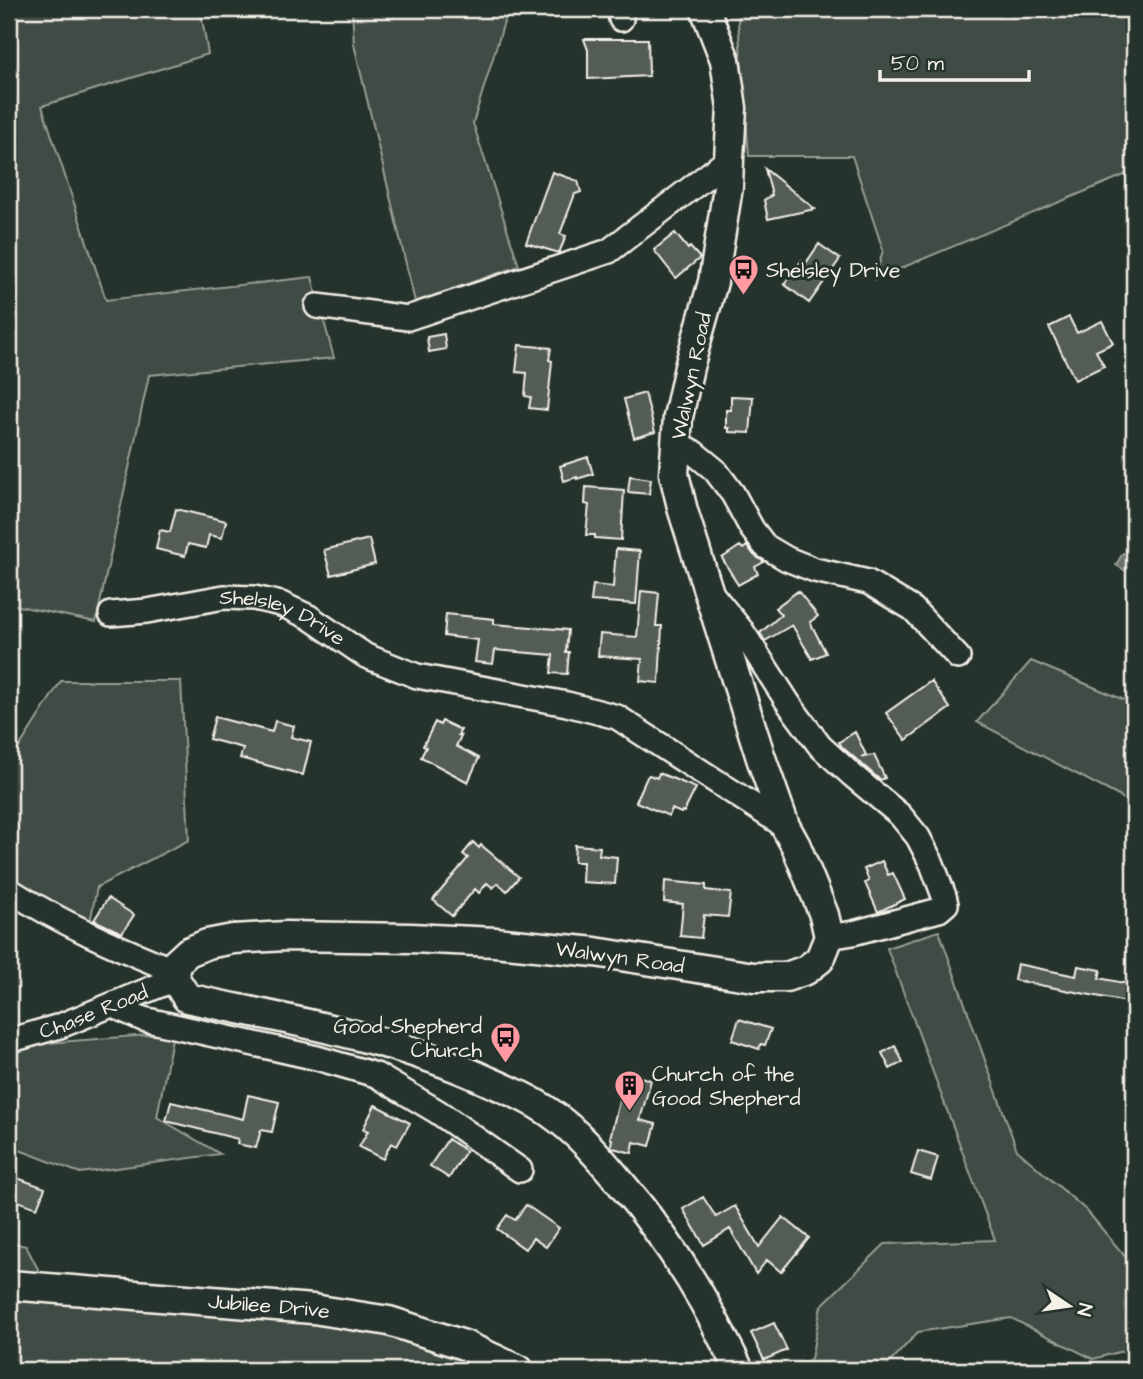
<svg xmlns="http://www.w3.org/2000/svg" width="1143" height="1379" viewBox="0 0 1143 1379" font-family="'Architects Daughter',sans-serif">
<rect width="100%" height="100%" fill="#26332d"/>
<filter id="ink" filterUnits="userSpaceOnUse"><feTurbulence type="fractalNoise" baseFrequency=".0143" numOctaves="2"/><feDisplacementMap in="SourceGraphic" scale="14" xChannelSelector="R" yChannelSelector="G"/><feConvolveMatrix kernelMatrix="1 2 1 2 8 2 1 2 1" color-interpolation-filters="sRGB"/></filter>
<g filter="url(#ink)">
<!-- green -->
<path fill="#414b45" stroke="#9a9e96" stroke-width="2" d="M9,9h201l-9,4 7,41 -166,52 64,194 206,-23 22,81 -185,17 -53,247 -87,-18z
M352,9h156l-35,114 46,143 -104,36 -61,-258z
M741,9h393v162l-259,108 8,-29 -31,-94h-103l-11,-135z
M1031,661l103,43v100l-157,-82z
M61,681h120l8,159 -92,47 -11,56 -77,-44v-136z
M939,931l78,219 70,61 47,56v81l-41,11 -82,-41 -93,14 -35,38h-96l24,-11 10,-53 64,-62 110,-4 -108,-292z
M173,1033l-16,84 63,37 -140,19 -71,-27v-100z
M9,1242l17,4 14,27 -31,-2z
M9,1285l406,45 77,40h-483z"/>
<!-- water -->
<path fill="#676f68" stroke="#9fa39b" stroke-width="2" d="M1123,553l11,6v17l-18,-11z"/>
<!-- building -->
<path fill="#525c55" stroke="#f4f1e8" stroke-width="2" d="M584,39h64l1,37 -61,3v-29z
M765,169l50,40 -47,10 -4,-19 8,-5z
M552,172l26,9 3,11 -6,2 -15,40 6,2 -7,17 -33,-10z
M675,233l13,16 2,-2 10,11 -24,20 -22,-28z
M819,244l21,15 -31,44 -25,-19 18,-24 4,3z
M1069,317l8,16 25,-12 11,22 -17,8 8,15 -29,14 -26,-53z
M444,334l2,15 -17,3 -2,-15z
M519,345l32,3 -2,12 3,1 -5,49 -18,-2 2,-11 -6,-1 2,-23 -11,-1z
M645,393l10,39 -21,6 -10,-39z
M731,396l22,1 -3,36 -21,-1v-4h-3v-18h5z
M588,457l5,17 -16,5v-2l-13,4 -4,-15z
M630,476l21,3 -2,15 -21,-2z
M586,487l38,3 -3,50 -26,-2v-3h-9l3,-30 -4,-1z
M176,509l50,12 -4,17 -13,-3 -3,13 -18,-4 -3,12 -29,-7 4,-19 10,2z
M369,539l6,25 -44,11 -7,-25z
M740,546l3,3 4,-3 7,9 10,7 -9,5 3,7 -20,11 -16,-27z
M616,549l24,2 -4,53 -45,-3 2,-16 20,2z
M641,591l18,2 -3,33h6l-3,57 -19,-2 2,-22 -44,-3 2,-22 37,3z
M798,591l20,25 -8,6 16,31 -14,6 -20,-34 -27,16 -5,-8 21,-18 -6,-7z
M446,614l48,5v5l74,6 -2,22h3l-2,22 -16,-1 2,-18 -58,-5 -2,14 -18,-2 3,-22 -34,-4z
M931,681l19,27 -44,32 -20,-27z
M215,717l57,15 3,-11 19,5 -3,11 20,5 -8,33 -63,-17 3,-10 -34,-9z
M442,721l19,9 -3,5 3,1 -5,10 23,12 -11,24 -47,-25 5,-10 -3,-1 12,-24 5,3z
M855,732l11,23 -5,2 13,-2 11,23 -5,2 -38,-33 -3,-5z
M659,773l37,15 -12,24 -2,-1 -1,2 -9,-4 -3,7 -33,-14 11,-25 2,-2 8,3z
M473,842l6,6 2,-3 38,32 -12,14 -9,-8 -5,5 -6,-5 -8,10 -4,-4 -23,27 -19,-16 35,-42 -5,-4z
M575,845l25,2 -1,8 18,2 -2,27 -33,-2 1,-20h-9z
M882,861l6,14 5,-2 12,26 -27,13 -13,-29 4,-2 -5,-12z
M665,881l41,4v5l25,3 -3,24 -24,-2 -3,23 -21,-2 3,-32 -19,-2z
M108,898l26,17 -12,18 -28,-13z
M1017,964l59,12 2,-10 23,4 -2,8 35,7 -2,18 -118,-23z
M739,1019l32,10 -6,16 -4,-1 -2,5 -27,-9z
M895,1046l8,16 -13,7 -8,-16z
M626,1073l25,7 -11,40 16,4 -6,22 -16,-4 -2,11 -19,-5 -2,-2 1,-7 -2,-1z
M248,1095l31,7 -7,30 -11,-2 -5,18 -19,-4 1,-5 -72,-18 5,-19 72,17z
M375,1105l35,18 -13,23 -6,-3 -8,16 -24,-12 9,-16 -5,-2z
M448,1139l18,12 -17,27 -19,-12z
M918,1151l20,6 -7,23 -20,-6z
M9,1175l36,13 -8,20 -28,-10z
M703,1197l13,20 19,-11 24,41 24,-30 26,21 -28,34 -14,-12 -11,14 -26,-45 -26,16 -21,-36z
M526,1205l33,23 -13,19 -13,-9 -8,11 -28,-20 10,-14 8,5z
M774,1323l13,27 -23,10 -13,-27z"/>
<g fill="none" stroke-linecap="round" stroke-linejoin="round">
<defs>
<g id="minor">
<path d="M619,9l2,10"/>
<path d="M317,306l91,12 201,-67 120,-92"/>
<path d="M675,442l18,10 22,18 18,24 19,35 13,17 22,13 28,11 53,12 45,27 45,48"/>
<path d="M711,593l31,38 47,73 31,42 32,29 48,40 18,22 14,27 12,32 2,8 -7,6 -86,23 -24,4"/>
<path id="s1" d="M111,614l36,-3 77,-14 30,1 27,6 28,13 57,39 51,20 150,28 50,13 168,109"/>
<path d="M9,890c52,33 109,58 166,81"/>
<path d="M112,1005l31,14 174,39 59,17 62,37 82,58"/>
<path id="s2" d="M9,1039h6l45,-13 115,-47"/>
</g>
<g id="major">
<path d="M705,9l20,51 7,48 -3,51 -1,28 -15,95 -24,85 -11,50 -4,57 9,37 78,247 24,68 11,20 28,69 5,22 -9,22 -14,11 -20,7h-32l-159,-25 -100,-10 -84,-4 -125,-2 -53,3 -26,5 -19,8 -13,12v15l12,19c101,22 206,39 301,83 21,9 42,18 61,31 29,20 53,48 75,75 30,36 58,76 81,117 12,22 23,44 34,66"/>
<path id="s3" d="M9,1285l304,24 76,12 75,24 55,25"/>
</g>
</defs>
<!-- minor casing -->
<use href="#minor" stroke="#f4f1e8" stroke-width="28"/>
<!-- major casing -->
<use href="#major" stroke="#f4f1e8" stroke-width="33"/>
<!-- minor -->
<use href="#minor" stroke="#26332d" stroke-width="23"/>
<!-- major -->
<use href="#major" stroke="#26332d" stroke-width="28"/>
</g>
</g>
<!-- icons -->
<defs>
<symbol id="bus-pin" viewBox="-11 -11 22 30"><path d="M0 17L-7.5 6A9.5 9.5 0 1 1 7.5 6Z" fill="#ff9aa2" stroke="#26332d"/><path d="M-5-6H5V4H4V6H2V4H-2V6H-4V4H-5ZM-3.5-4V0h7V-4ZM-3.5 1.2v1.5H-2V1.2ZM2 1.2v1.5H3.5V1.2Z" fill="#111"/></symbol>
<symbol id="building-pin" viewBox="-11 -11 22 30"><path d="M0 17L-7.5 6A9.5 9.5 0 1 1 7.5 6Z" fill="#ff9aa2" stroke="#26332d"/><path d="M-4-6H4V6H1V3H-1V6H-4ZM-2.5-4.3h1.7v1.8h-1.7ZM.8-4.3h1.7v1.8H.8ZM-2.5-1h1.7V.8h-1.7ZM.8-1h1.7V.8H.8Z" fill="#111"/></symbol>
</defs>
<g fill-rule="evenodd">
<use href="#bus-pin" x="726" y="252" width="35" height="47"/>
<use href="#bus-pin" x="488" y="1020" width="35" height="47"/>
<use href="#building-pin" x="612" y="1068" width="35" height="47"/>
</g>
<g text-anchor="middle" stroke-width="6" stroke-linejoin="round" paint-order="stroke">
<!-- poi labels -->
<g font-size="21" fill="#f4f1e8" stroke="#26332d" text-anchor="start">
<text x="766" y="277">Shelsley Drive</text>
<text x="482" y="1033" text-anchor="end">Good Shepherd<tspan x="482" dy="24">Church</tspan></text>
<text x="652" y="1081">Church of the<tspan x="652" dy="24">Good Shepherd</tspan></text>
</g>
<!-- street labels -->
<g font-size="21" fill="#f4f1e8" stroke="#26332d">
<text transform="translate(691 376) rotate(-78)" y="7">Walwyn Road</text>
<text dy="7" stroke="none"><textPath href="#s1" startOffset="177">Shelsley Drive</textPath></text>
<text transform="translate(620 957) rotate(8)" y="7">Walwyn Road</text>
<text dy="7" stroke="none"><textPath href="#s2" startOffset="89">Chase Road</textPath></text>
<text dy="7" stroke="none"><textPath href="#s3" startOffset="261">Jubilee Drive</textPath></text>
</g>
</g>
<!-- margin -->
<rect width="1143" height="1379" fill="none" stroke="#26332d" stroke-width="35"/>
<rect x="18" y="18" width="1108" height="1344" fill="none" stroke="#f4f1e8" stroke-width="2.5" filter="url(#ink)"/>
<!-- north arrow -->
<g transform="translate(1069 1306) rotate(103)" stroke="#26332d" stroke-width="5" paint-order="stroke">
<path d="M0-5L12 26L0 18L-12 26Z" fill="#f4f1e8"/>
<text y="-10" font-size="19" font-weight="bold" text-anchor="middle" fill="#f4f1e8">N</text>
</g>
<!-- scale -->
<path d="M880 70v10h149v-10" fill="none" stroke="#f4f1e8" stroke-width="3.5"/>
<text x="891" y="70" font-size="21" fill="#f4f1e8" stroke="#26332d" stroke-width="5" paint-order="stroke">50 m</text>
</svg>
